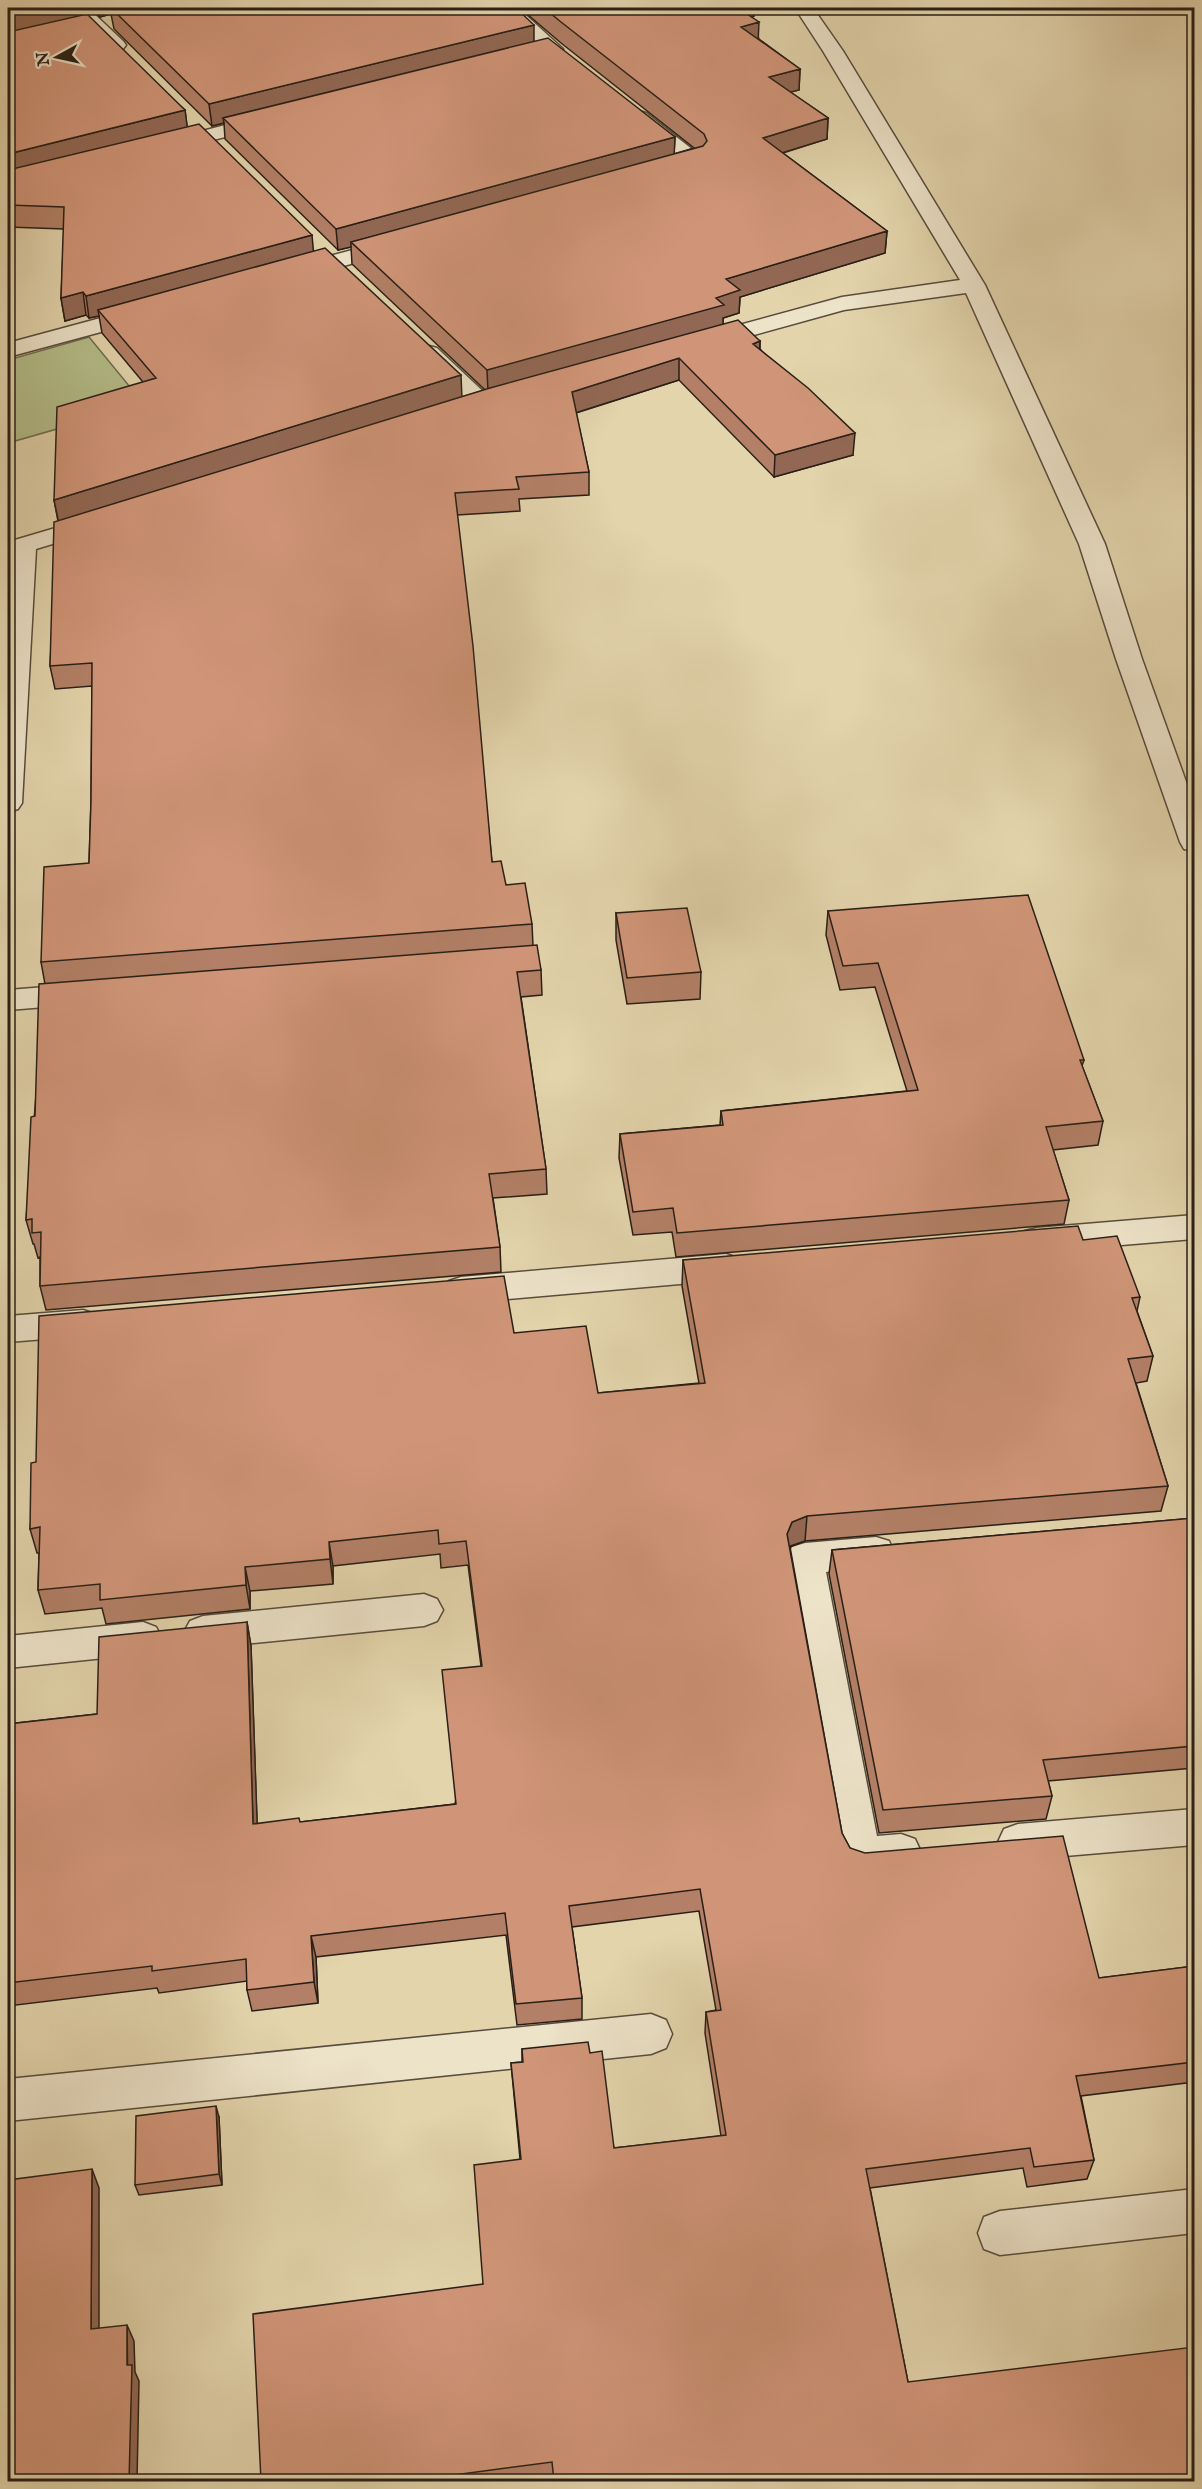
<svg xmlns="http://www.w3.org/2000/svg" width="1202" height="2489" viewBox="0 0 1202 2489" font-family="'IM FELL English',serif">
<rect width="100%" height="100%" fill="#e3d4ac"/>
<filter id="stains"><feTurbulence type="fractalNoise" baseFrequency=".00333" numOctaves="4"/><feColorMatrix values="0 0 0 0 .2 0 0 0 0 .09 0 0 0 0 .02 0 0 0 .5 -.17"/></filter>
<radialGradient id="worn" r=".72"><stop offset=".6" stop-color="#630" stop-opacity="0"/><stop offset="1" stop-color="#630" stop-opacity=".3"/></radialGradient>
<!-- green -->
<path fill="#b4bd89" stroke="#6e6e50" stroke-width="1.5" d="M89,337l55,67 -129,37 -7,-11v-70z"/>
<g fill="none" stroke-linecap="round" stroke-linejoin="round">
<defs>
<path id="minor" d="M69,8h19l35,33 3,4 -3,4h-14z
M498,8h20l45,41 -3,4 -38,10 -7,-2 -3,-4 3,-4 24,-6z
M795,8h18l30,43 142,234 120,259 37,115 52,145v47l-10,-2 -4,-7 -64,-183 -37,-115 -113,-251 -122,17 -141,39 -8,-2 -3,-5 3,-5 147,-40 118,-17 -137,-229z
M639,111l7,2 56,44 3,4 -3,4 -36,10 -7,-2 -3,-4 3,-4 20,-6 -47,-38 -3,-4 3,-4z
M268,114l7,2 3,4 -3,4 -108,28 -7,-2 -3,-4 3,-4z
M394,239l8,1 3,5 -3,5 -106,29 -8,-2 -3,-5 3,-5z
M145,306l8,2 3,5 -3,5 -145,39v-14z
M429,346l8,2 53,50 4,5 -4,5 -8,2 -8,-2 -53,-50 -3,-5 3,-5z
M96,516l9,2 3,5 -3,5 -69,21 -14,254 -4,6 -10,3v-208l3,-47h-3v-15z
M83,984l11,3 4,7 -4,7 -11,3 -75,6v-20z
M1194,1215v24l-157,13 -12,-3 -4,-9 4,-9 12,-3z
M726,1254l12,4 5,9 -5,9 -12,4 -265,23 -12,-4 -5,-9 5,-9 12,-4z
M83,1310l12,4 5,9 -5,9 -12,4 -75,6v-26z
M876,1537l13,4 5,11 -5,11 -13,4 -50,5 51,264 24,-2 14,5 6,13 -6,13c-21,8 -47,11 -68,3l-6,-13 -54,-297 5,-11 13,-4z
M424,1594l13,5 6,11 -6,11 -13,5 -221,22 -13,-5 -6,-11 6,-11 13,-5z
M143,1622l13,5 6,11 -6,11 -13,5 -135,14v-32z
M1194,1809v36l-176,15 -14,-5 -6,-13 6,-13 14,-5z
M651,2014l15,6 6,14 -6,14 -15,6 -643,67v-42z
M1194,2189v44l-194,22 -16,-6 -6,-16 6,-16 16,-6z"/>
</defs>
<!-- minor casing -->
<use href="#minor" stroke="#584c3c" stroke-width="3"/>
<!-- path -->
<path stroke="#291f16" stroke-width="2" stroke-dasharray="3 2" stroke-linecap="butt" d="M1179,8l15,7"/>
<!-- minor -->
<use href="#minor" fill="#ede3c9" fill-rule="evenodd"/>
</g>
<!-- wall -->
<path fill="#b38067" stroke="#291f16" stroke-width="1.5" d="M8,8h68l1,8 108,94 2,17 275,270 23,-7 -133,-126 -1,-17 -13,3 -113,-111 -1,-16 -12,3 -98,-97 -3,-15 -11,3 -10,-9h426l18,33 141,96 -1,17 20,-6 -133,-105 -41,-35h234v8l-2,1 7,22 41,30 -1,21 -9,2 38,26 -1,21 -44,14 104,78 -2,22 -145,44 -1,16 -16,5v6l37,17v8l93,106 -79,22 -95,-97 -103,33 13,59v23l-70,4 1,12 -63,4 35,347 14,23 26,39 1,22 8,24 1,25 -21,2 25,172 1,25 -54,4 7,49 1,25 -455,38 -6,-24v-29l-2,1 -4,-14h-1l-7,-24 19,-236 -4,-22 48,-99 2,-62 1,-115 -37,3 -5,-23 8,-145 -4,-21 89,-118 -41,-49 -3,-17 -10,2 -3,-3 -21,6 -4,-23 3,-69 -56,-2z
M828,911l256,149 -2,6 21,55 -5,24 -45,5 16,50 -5,24 -388,33 -4,-25 -39,3 -14,-77 1,-24 100,-9 1,-14 186,-20 -32,-104 -35,3 -14,-55z
M616,913l85,59 -1,27 -73,5 -11,-64z
M1083,1240l57,57 -3,14 16,45 -6,25 -11,2 32,103 -7,25 -356,30 -15,6 52,286 8,15 249,130 95,-12v116l-113,14 13,64 -7,19 -60,8 -4,-19 -153,20 38,194 286,99h-641v-3l-28,3h-264l222,-197 37,-125 -9,-96 11,-1v-13l68,4 24,95 107,-12 -16,-103 1,-21 10,-2 -17,-99 -127,16 10,71v21l-65,6 -11,-90 -190,22 2,46 -66,8 -5,-21v-9l-88,12 -2,-5 -149,18v-282l89,-10 150,-92 4,24 6,178 43,-2 155,-18 26,-138 -13,-101 -27,3 -1,-14 -107,12v18l-83,7v18l-144,15 -4,-16 -57,6 -7,-24 1,-37h-2l-7,-24 6,-67 478,-129 84,60 101,-10 -17,-97 1,-26z
M1194,1518v250l-146,13 4,15 -6,23 -167,14 -50,-259 3,-24z
M219,2117l3,68 -83,10 -4,-10z"/>
<!-- shaded-wall -->
<path fill="#926854" stroke="#291f16" stroke-width="1.5" d="M45,8h31l2,14 -70,15v-21z
M98,8h42h-29v6l-11,3z
M731,8h23v8l-24,7z
M759,22l-1,21 -17,-16z
M534,25v21l-311,72 1,5 -12,3 -3,-22z
M800,69l-1,21 -31,8 1,-21z
M185,110l3,22 -180,45v-23z
M828,118l-1,21 -65,20 1,-21z
M675,137l-1,21 -323,84v5l-13,3 -2,-21z
M887,231l-2,22 -145,44 -1,16 -16,5v10l-235,64 -1,-22 229,-72 10,-19z
M312,235l2,22 -216,53 1,6 -10,2 -3,-22z
M83,292l3,23 -21,6 -4,-23z
M760,341l-1,22 -6,-19z
M679,358v22l-107,34v-22z
M461,375l1,24 -403,125 -5,-24z
M855,433l-2,22 -79,22 1,-22z
M807,1516l-2,25 -15,5 -5,12 2,-24 5,-12z
M329,1542l4,24v18l-3,-25z
M245,1567l5,24v18l-4,-24z
M247,1622l4,24 7,201 -5,-23z
M311,1936l5,21 2,46 -4,-21z
M216,2106l3,11 3,68 -3,-11z
M92,2169l7,19v158l-8,-17z
M127,2325l7,16 1,31 4,9 -2,100h-8z"/>
<!-- building -->
<path fill="#d09578" stroke="#291f16" stroke-width="1.5" d="M8,8h37l-37,8z
M111,8h405l18,17 -325,79z
M544,8h194l21,14 -18,5 59,42 -31,8 59,41 -65,20 124,93 -161,48 14,11 -24,8 8,7 -237,65 -136,-128 352,-96 4,-5 -3,-7 -143,-112z
M87,14l98,96 -177,44v-122z
M548,38l127,99 -339,92 -113,-111z
M199,124l113,111 -226,61 -3,-4 -22,6 3,-91 -56,-2v-35z
M325,248l136,127 -407,125 3,-93 99,-29 -58,-68z
M738,320l22,21 -7,3 55,44 47,45 -80,22 -96,-97 -107,34 17,80 -73,5 3,12 -64,4 18,153 19,216 9,-1 5,24 19,-2 7,41 -491,38 3,-95 45,-4 2,-62 1,-138 -42,3 4,-144 436,-134z
M1028,895l56,165h-4l23,61 -57,6 23,73 -392,33 -4,-25 -40,4 -13,-78 103,-9 -2,-14 197,-21 -40,-127 -35,3 -15,-55z
M687,908l14,64 -74,6 -11,-65z
M537,945l4,25 -24,2 29,197 -57,5 11,73 -460,39 1,-54 -9,1v-14l-6,1 5,-103 4,-1 4,-132z
M1078,1226l5,14 34,-4 23,61 -8,1 21,58 -25,3 40,127 -361,30 -15,6 -5,12 55,299 8,15 15,5 198,-17 36,142 95,-12v96l-118,14 18,84 -60,7 -4,-19 -164,21 42,213 286,-35v134h-640l-2,-19 -143,19h-148l-8,-167 230,-30 -9,-119 47,-6 -10,-96 12,-1 -1,-13 66,-7 2,11 12,-2 12,97 112,-13 -20,-123 15,-2 -21,-121 -131,17 13,92 -66,6 -11,-91 -194,23 3,46 -67,8 -1,-31 -94,12v-5l-144,17v-259l89,-10 2,-77 148,-15 6,202 46,-6 1,4 156,-18 -14,-134 40,-4 -16,-125 -27,3 -1,-14 -109,12 1,17 -85,8 1,18 -146,15v-16l-62,6 2,-63 -10,2 1,-66 5,-1 3,-146 465,-40 10,57 72,-7 12,67 107,-10 -22,-123z
M1194,1518v228l-151,14 9,36 -169,14 -51,-260z
M216,2106l3,68 -84,11 1,-69z
M92,2169l-1,160 36,-4v40h5l-3,116h-121v-301z"/>
<!-- margin -->
<rect width="1202" height="2489" fill="none" stroke="#e3d4ac" stroke-width="30"/>
<rect x="9" y="9" width="1184" height="2471" fill="none" stroke="#291f16" stroke-width="3"/>
<rect x="15" y="15" width="1172" height="2459" fill="none" stroke="#291f16" stroke-width="1.5"/>
<!-- north arrow -->
<g transform="translate(57 57) rotate(262)" stroke="#ede3c9" stroke-width="4.5" paint-order="stroke">
<path d="M0-4.5L10 22L0 15L-10 22Z" fill="#291f16"/>
<text y="-9" font-size="16" font-weight="bold" text-anchor="middle" fill="#291f16">N</text>
</g>
<rect width="100%" height="100%" filter="url(#stains)"/>
<rect width="100%" height="100%" fill="url(#worn)"/>
</svg>
